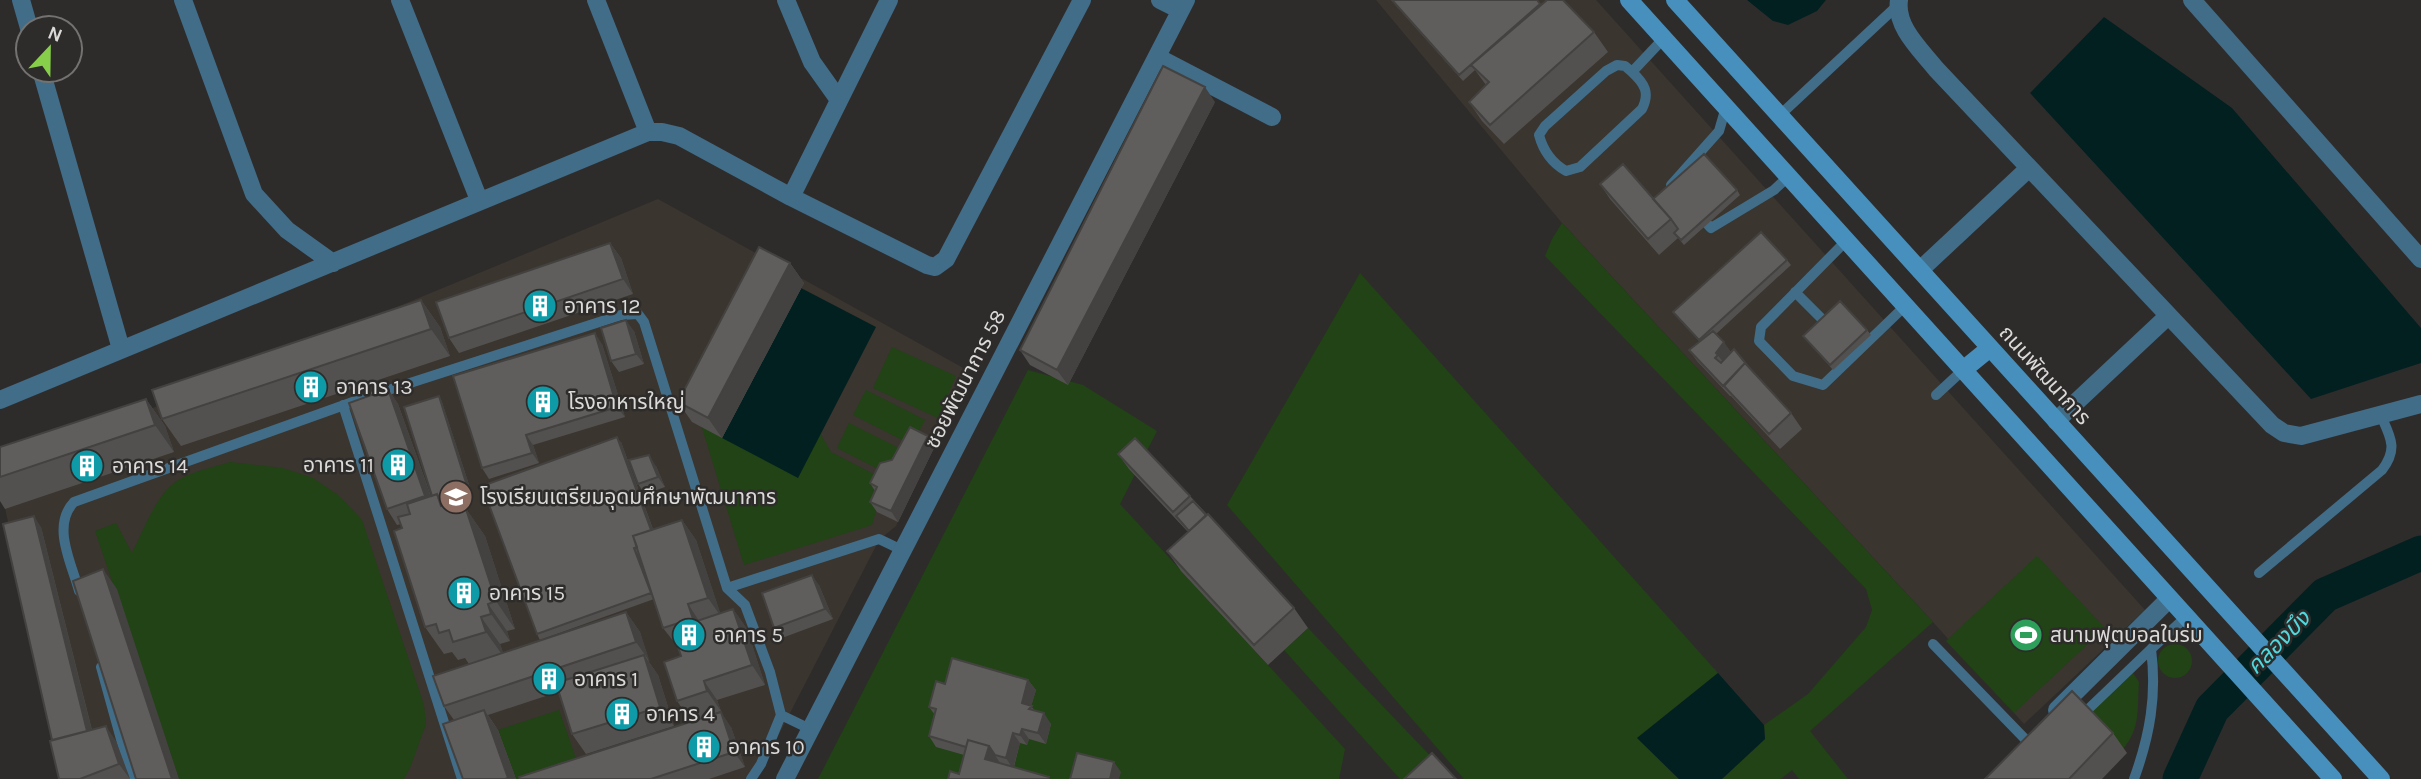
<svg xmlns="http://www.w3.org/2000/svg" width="2421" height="779" viewBox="0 0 2421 779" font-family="Karla,'Noto Sans Thai',sans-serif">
<rect width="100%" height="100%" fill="#2e2c2b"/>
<!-- built -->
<path fill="#3a352e" d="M1376,0h220l549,610 -121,114 -91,-102 -371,-399z
M658,199l309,171 -71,156 -17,14 -123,239h-690l-66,-293v-15z"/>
<!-- green -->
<path fill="#214315" d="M1562,223l371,399 -123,109 38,48h-49l-7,-9 -11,9h-59l43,-40 -1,-14 44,-31 58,-67 6,-17 -6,-21 -321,-333 7,-17z
M1360,273l358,400 -81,65 42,41h-215l-237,-274z
M892,347l64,29 -18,42 -65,-30z
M1028,370l55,15 74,46 -37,73 225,245 -6,30h-521z
M866,390l59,30 -13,25 -59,-30z
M700,421l120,12 11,19 54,28 -13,45 -128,40z
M849,423l60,30 -13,25 -59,-30z
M230,462l53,6 30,10 25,17 24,25 62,185 2,19 -16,44 -6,11h-225l-84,-248 21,-8 16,30c12,-23 23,-57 45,-72 15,-10 35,-13 53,-19z
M2037,556l68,72 -91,85 -68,-72z
M1308,628l134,140 -12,11h-30l-116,-129z
M2158 661a17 17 0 1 1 34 0a17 17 0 1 1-34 0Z
M2133,673l6,9c-2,26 2,46 -16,67l-37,-38z
M559,710l23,65 -10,4h-56l-18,-49z"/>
<!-- water -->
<path fill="#032021" d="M1747,0h79l-9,11 -29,14 -15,-4z
M2104,17l128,91 189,220v35l-110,36 -281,-306z
M801,288l75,39 -78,151 -76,-40z
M1718,673l46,52 1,14 -43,40h-43l-42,-41z"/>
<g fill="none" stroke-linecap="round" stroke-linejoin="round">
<!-- river -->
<path stroke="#032021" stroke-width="35" d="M2180,779l32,-70 113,-114 96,-42"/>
<!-- service -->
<path stroke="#416d89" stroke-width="10" d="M1632,72l-7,-6 -8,-1 -11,6 -61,55 -6,9c4,15 13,28 27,36l14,-4 62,-58c8,-16 3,-25 -10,-37l32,-34
M1780,115l118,-110
M1673,187l-2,-2 48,-54 7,-24
M1698,214l13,14 63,-38 15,-14
M1846,241l-85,86 -2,14 34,35 30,9 82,-79
M1795,292l37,37
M376,394l245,-79 17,-1 6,8 83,266 18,17 25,67 11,43 -20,49 -10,15
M1936,395l27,-25
M343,405l119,374
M2259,573l123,-103c16,-21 9,-32 -1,-54
M727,588l152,-49 23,11
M79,591c-7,-27 -28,-65 -5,-89l287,-103
M1933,644l93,96
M101,667l31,112
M781,715l29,14
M2080,717l71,-68
M2134,779c16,-44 23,-84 17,-130l34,-31"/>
<!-- minor -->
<path stroke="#416d89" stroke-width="18" d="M21,0l8,28
M183,0l71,194 33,36 46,33
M400,0l79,200
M596,0l52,132
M786,0l26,62 27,38
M1160,0l20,10
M1899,0c-4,27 22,50 37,69l336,356 12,8 17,3 120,-32
M2192,0l229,259
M1157,57l115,60
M41,70l80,279
M791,197l98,-197
M1920,270l109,-102
M0,400l648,-268h14l17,4 112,61 136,68 8,2 11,-8 136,-259
M2056,421l112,-105
M2057,710l112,-111
M785,779l401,-779"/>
<!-- secondary -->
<path stroke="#4790bd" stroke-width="18" d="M1629,0l704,779
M1675,0l706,779
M1963,370l27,-22"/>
</g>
<!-- wall -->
<path fill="#53514f" d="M1391,0h146l4,5 53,27 14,20 -104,92 -22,-23 -13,-19 17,-17 -11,-15 -12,11z
M1215,102l-147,283 -38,-20 -10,-15z
M1600,184l53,15 84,-9 3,5 -56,50 -6,-7 -19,17 -49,-56z
M610,243l11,15 12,36 -174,59 -10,-15z
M1787,260l4,5 -75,69 15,18 18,16 42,45 11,16 -22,20 -49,-53h-1l-33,-35 -8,-11 11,-8 -27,-30z
M790,263l14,20 -82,155 -30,-16 -14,-20z
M421,300l19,27 10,29 -269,90 -19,-27z
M1867,330l4,5 -38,35 -30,-34z
M634,331l10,33 -25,8 -8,-11z
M602,344l23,73 -92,28 6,18 -50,16 -7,-11z
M388,389l10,15 33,92h1l7,-100 3,6 30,92 -29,9 1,2 16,6 6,-2 19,27 30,93 -8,2 3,10 -10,3 3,9 123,-41 14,20 9,30 9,13 16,51 -88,28 -14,-20 -14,-42 -70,23 10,15 18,49h-53l-9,-59 -10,-14 25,-42 -4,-6 -7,2 -6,-8 -8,2 -19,-27 -23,-99 -1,-4 -4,1 -10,-16z
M146,399l19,27 9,26 -169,57 -5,-8v-54z
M928,436l7,10 -37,76 -21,-10 -7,-10 5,-11 -5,-8 22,-23z
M621,442l32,87 29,-9 14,20 24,73 13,-4 14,20 18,56 -48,15 4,11 -30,10 -14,-20 4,-45 -3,-9 -15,-19 -9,-29 -114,41 -3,-6z
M1118,454l72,42 104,112 14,20 -40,37 -87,-94 -14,-20 21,-19 -59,-63z
M656,466l9,21 -20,7 -7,-10z
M41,527l51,203 24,11 14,38h-71z
M819,585l14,34 -51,19 -8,-10z
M1028,680l8,10 -5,16 4,5 16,13 -5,20 -17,-5 -2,6 -7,-2 -6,24 -55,7 5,-19 -28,-8 -7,-11 6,-21 -6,-8 16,-23z
M731,727l14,40 -36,12h-189z
M2113,733l14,20 -25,26h-117z"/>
<!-- shaded-wall -->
<path fill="#434240" d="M1205,87l10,15 -147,283 -11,-15z
M610,243l11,15 12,36 -10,-15z
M790,263l14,20 -82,155 -14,-20z
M421,300l19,27 10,29 -19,-27z
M626,320l8,11 10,33 -8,-10z
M595,333l7,11 23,73 -8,-10z
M1724,342l7,10 -7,11 -8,-10z
M388,389l10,15 38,107 -11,-15z
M439,396l3,6 30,92 -4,-5z
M146,399l19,27 9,26 -19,-27z
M526,435l7,10 6,18 -7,-10z
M928,436l7,10 -37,76 -7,-11z
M617,437l4,5 38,104 -4,-5z
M649,455l7,11 9,21 -7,-10z
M454,502l19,27 -7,-20 19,27 30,93 -19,-28 -39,-89z
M34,516l7,11 55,220 -7,-11z
M682,520l14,20 26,78 -14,-20z
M634,548l4,6 17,44 -4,-5z
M103,569l14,20 62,190h-7z
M812,575l7,10 14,34 -8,-10z
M488,604l19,27 3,10 -19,-27z
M688,604l13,20 -7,-2z
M733,609l14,20 18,56 -13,-20z
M626,612l14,20 10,30 -14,-20z
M481,617l19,27 6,16 -20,-28z
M644,655l14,20 16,51 -14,-19z
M1028,680l8,10 -5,17 -9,-4z
M704,681l13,19 4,11 -14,-20z
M484,710l14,20 18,49h-7l-1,-1z
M721,712l10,15 14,40 -11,-15z
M1044,713l7,11 -5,20 -8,-11z
M106,726l10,15 14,38 -11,-15z
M1022,729l7,10 -2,6 -7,-10z
M1013,733l7,10 -7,26 -7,-11z
M989,746l13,20 -17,-7z
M1114,762l7,10 -2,7h-9z"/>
<!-- building -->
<path fill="#605e5c" stroke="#434240" stroke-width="2" d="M1392,0h145l3,4 -81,71z
M1547,0h16l31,32 -104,93 -21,-23 20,-20 -18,-17z
M1163,66l42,21 -148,283 -37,-20z
M1704,154l33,36 -56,50 -7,-7 4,-4 -7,-10 -18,-20z
M1623,164l48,55 -23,20 -48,-55z
M1761,232l26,28 -88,80 -26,-28z
M610,243l13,36 -174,59 -13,-36z
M759,247l31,16 -82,155 -30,-16z
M421,300l10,29 -269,90 -10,-29z
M1840,301l27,29 -37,35 -27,-29z
M626,320l10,34 -25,7 -10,-33z
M1713,331l11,11 -8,11 2,2 -3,3 6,5 13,-14 13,16 -2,-2 -22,23 -34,-36z
M595,333l22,74 -91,28 6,18 -50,15 -29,-92z
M1745,363l46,50 -22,21 -45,-48z
M388,389l37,107 -38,13 -38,-106z
M439,396l29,93 -29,9 -2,-4 -5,2 -28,-89z
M146,399l9,26 -155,52v-30z
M910,427l18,9 -37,75 -21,-9 7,-15 -7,-4 10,-20 12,-3z
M617,437l34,93 -18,6 4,11 -3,1 17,45 -114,41 -55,-148z
M1135,438l55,58 -17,16 -55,-58z
M649,455l9,22 -20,7 -9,-24z
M437,494l4,12 13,-4 3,10 9,-3 30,92 -8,3 3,10 -10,3 5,15 -33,10 -4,-12 -10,3 -3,-9 -11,3 -31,-96 8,-3 -4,-11 12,-3 -3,-10z
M1193,501l13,14 -17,16 -13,-15z
M1208,514l86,94 -40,37 -87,-94z
M34,516l53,215 -35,9 -49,-216z
M682,520l26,78 -20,6 6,18 39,-13 19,56 -48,16 3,10 -30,10 -13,-39 17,-6 -4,-12 15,-4 -7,-19 -22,7 -30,-92z
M103,569l69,210h-36l-63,-198z
M812,575l13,34 -51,19 -12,-35z
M626,612l10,30 -192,64 -11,-30z
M644,655l16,52 -88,27 -16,-51z
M952,658l76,22 -6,23 10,3 -3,3 15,4 -6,20 -16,-4 -2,6 -7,-2 -7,25 -11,-3 -6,-9 -21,-6 -2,7 -37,-11 7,-27 -7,-2 7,-26 9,3z
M2072,691l41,42 -44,46h-84z
M484,710l24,68 -3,1h-42l-20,-55z
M721,712l13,40 -83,27h-131l-1,-2z
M106,726l13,38 -39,15h-21l-9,-38z
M968,740l21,6 -4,13 64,18 -1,2h-100l2,-8 9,3z
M1077,753l37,9 -4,17h-40z
M1432,753l24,26h-52z"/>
<!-- icons -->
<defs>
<symbol id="building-disc" viewBox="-11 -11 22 22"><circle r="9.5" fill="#0f9aa8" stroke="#2e2c2b"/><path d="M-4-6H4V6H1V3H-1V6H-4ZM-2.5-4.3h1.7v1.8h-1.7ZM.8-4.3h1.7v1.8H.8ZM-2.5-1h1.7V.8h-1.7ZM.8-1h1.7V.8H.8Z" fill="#fff"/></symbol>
<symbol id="school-disc" viewBox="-11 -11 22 22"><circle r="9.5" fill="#8d6e63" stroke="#2e2c2b"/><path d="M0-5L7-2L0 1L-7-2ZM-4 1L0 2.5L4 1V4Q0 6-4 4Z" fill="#fff"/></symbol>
<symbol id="stadium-disc" viewBox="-11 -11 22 22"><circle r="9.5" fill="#2e9e5b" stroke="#2e2c2b"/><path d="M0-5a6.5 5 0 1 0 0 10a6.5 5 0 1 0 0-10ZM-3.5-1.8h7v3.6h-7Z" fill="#fff"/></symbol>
</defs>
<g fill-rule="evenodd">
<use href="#building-disc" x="521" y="287" width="38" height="38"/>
<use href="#building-disc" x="292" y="368" width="38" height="38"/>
<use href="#building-disc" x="524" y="383" width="38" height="38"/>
<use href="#building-disc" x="379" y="446" width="38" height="38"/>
<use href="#building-disc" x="68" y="447" width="38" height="38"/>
<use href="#school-disc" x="437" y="478" width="38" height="38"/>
<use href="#building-disc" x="445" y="574" width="38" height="38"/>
<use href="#building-disc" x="670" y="616" width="38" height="38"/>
<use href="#stadium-disc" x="2007" y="616" width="38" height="38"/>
<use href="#building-disc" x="530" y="660" width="38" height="38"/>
<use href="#building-disc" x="603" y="695" width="38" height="38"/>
<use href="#building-disc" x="685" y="728" width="38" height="38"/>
</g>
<g text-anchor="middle" stroke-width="5" stroke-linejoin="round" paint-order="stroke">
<!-- poi labels -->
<g font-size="21" fill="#dbdad8" stroke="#2e2c2b" text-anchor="start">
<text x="564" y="313">อาคาร 12</text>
<text x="336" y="394">อาคาร 13</text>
<text x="568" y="409">โรงอาหารใหญ่</text>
<text x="374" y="472" text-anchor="end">อาคาร 11</text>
<text x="112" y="473">อาคาร 14</text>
<text x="480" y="504">โรงเรียนเตรียมอุดมศึกษาพัฒนาการ</text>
<text x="489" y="600">อาคาร 15</text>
<text x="714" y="642">อาคาร 5</text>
<text x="2050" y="642">สนามฟุตบอลในร่ม</text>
<text x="574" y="686">อาคาร 1</text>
<text x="646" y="721">อาคาร 4</text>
<text x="728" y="754">อาคาร 10</text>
</g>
<!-- street labels -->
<g font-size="21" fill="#dbdad8" stroke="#2e2c2b">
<text transform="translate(2045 375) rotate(48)" y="7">ถนนพัฒนาการ</text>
<text transform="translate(965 379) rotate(-63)" y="7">ซอยพัฒนาการ 58</text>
</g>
<!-- water labels -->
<g font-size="23" font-style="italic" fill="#4fd8de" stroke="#2e2c2b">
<text transform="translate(2278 642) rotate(-45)" y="8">คลองบึง</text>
</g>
</g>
<!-- north arrow -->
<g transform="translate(49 49) rotate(22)"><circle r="33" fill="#2e2c2b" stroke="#737270" stroke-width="2"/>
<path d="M0-5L12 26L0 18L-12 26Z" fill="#87cf4b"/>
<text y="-10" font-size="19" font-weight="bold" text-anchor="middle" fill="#dbdad8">N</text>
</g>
</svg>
